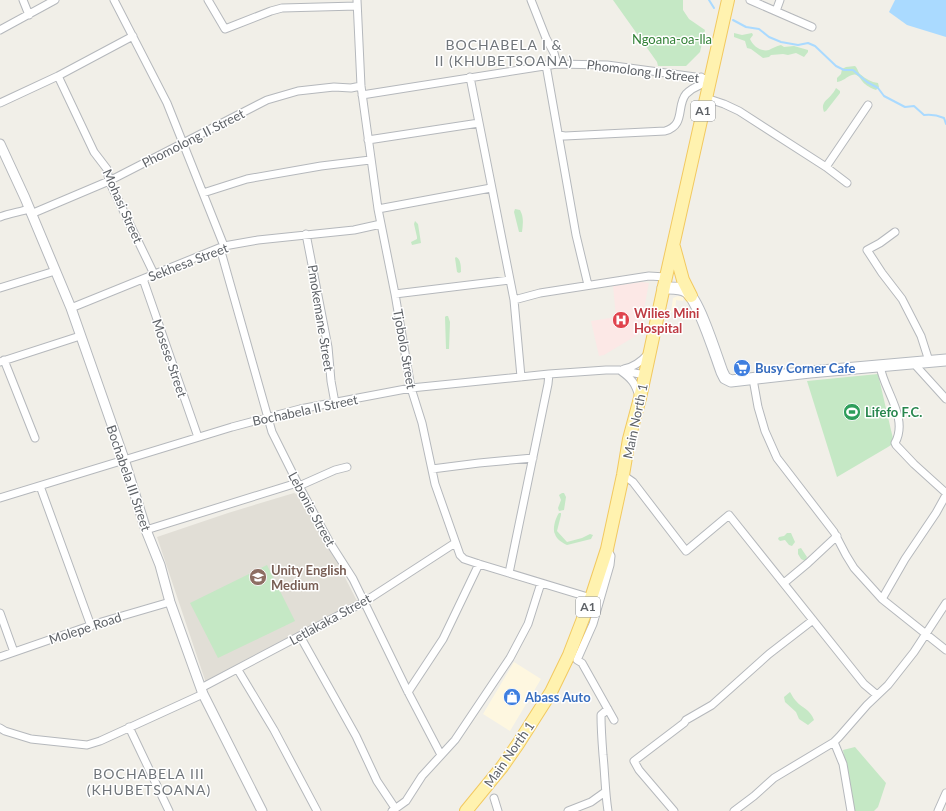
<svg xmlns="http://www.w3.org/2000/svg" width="946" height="811" viewBox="0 0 946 811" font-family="Lato,sans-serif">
<rect width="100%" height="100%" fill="#f1efe8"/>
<!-- commercial -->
<path fill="#fef7e0" d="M678,296l6,1 -1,4 -7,-1 -1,13 -4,-1 2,-14z
M514,662l27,17 -31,52 -27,-17z"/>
<!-- education -->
<path fill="#e1ded6" d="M294,493l7,4 8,17 24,40 24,47 -151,82 -49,-146 71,-24z"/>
<!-- medical -->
<path fill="#fce8e6" d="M642,282l7,1 -10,51 -35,21 -5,1 -8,-35 25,-4 -3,-31z"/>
<!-- green -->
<path fill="#c5e8c5" d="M613,0h70v10l6,9 16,11 -5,22 -14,14h-28l-1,-4z
M734,33l8,2 10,-2 1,2 -3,4c3,7 11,13 19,11 4,-2 7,-4 12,-5l3,2 10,-1 14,4v2l-4,5 -8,-4 -8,2 -5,-1 -12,1 -2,2 -6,1 -12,-9 -4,-1 -2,-7 -11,-4z
M855,66c3,3 3,6 5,8 6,5 11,8 18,9l1,4 -3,3c-3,-1 -9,-4 -11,-6 -4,-3 -7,-12 -13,-9 -6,2 -8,6 -15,7v-4l4,-4 1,-5 4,-2z
M836,88l4,3v2l-14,18 -2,1c-4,-10 4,-12 8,-18 2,-2 3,-4 4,-6z
M515,209l5,1c4,7 3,14 2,22h-3l-5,-20z
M415,221l3,3 3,19 -9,2 -1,-3 6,-3v-2l-3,-13z
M456,257c5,2 5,10 5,15l-2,1 -2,-1 -2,-14z
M446,316h2l2,6 -1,27h-3l-1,-32z
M878,374l16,69 -6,4 -51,30 -30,-96z
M562,493h2l2,4 -2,13 -5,1 -1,-3 3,-8 -2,-5z
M559,513h2v2l-4,16 10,11 15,-4 8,-4 3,1 -2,4 -24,6c-4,-2 -11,-6 -12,-11 -3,-5 1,-17 4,-21z
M787,533h4l4,9 -3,4 -3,-1 -4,-5 -5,1 -2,-2 1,-2 5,-1z
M801,548l6,9 -2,4 -4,-2 -3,-5v-5z
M267,565l28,56 -77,37 -28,-55z
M790,692c2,3 3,6 6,9 6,7 14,8 18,19l-6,5 -9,-6 -3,-7 -11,-10 -1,-5z
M855,747l31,36 -8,24 -4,4h-21l-10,-61z"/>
<!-- water -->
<path fill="#aadaff" d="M895,0h51v37l-39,-12 -18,-13z"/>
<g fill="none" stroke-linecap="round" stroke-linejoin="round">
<!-- stream -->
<path stroke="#aadaff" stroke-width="2" d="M709,0l5,8
M733,20l13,7 13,2 10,8 12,5 17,3 10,-2 7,3 21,20 8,4h9l14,12 11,6 6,8 21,11 9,-1 10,9c7,-1 13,0 20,3l2,6"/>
<defs>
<path id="minor" d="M23,0l6,15
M114,0l53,103 57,143
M208,0l17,29 46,-18 11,-3 75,-2
M357,0l4,86 17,123 17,85 16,94 11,35 13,61 25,71 4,4 15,5 112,34
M531,0l15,38 8,15 3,11
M750,0l62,27
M776,11l4,-11
M0,30l55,-30
M546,65l30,170 12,50
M58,76l36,76 13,17 2,12 45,93
M470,77l44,223 26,-7 109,-17 17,1
M362,95l195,-31 50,1 103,14
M706,98l18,6 15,7 87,56 21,16
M0,103l58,-27 75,-40
M559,135l6,1 100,-5c21,-6 11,-25 21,-37 4,-4 9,-7 14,-9l1,-8
M368,140l111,-17
M826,167l42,-62
M203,193l44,-14 74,-13 49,-6
M378,209l113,-21
M31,214l78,-33 158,-81 31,-9 36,-4 17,1 10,-2
M0,217c10,-4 20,-5 29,-8
M895,232l-15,11 -13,7 15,23 20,26 19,37 8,25
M306,234l22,113 3,34 4,22
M220,248l52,184 27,54 31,57 23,36 55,113 33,63
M143,279l55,158
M0,288l55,-17
M395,294l115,-14
M514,300l7,77
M71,308l153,-62 34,-6 96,-10 27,-6
M4,360l31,78
M0,362l80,-26
M916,362l1,5 29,32
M880,366c4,25 29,52 15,77l1,2 18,19 32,29
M624,369c10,-2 17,-7 24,-15
M621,371c11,8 14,12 18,25
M753,379l5,28 7,24 12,27 57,74 12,23 8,13 28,31 64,51
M432,469l47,-6 54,-5
M623,475l10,7 53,69 43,-36 135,169 13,11
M40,486l51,140
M299,486l36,-16 12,-3
M0,498l232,-71 68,-18 111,-21 138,-14 57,-4h13l26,5
M146,530l151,-47
M607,549l4,7 -1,9 -17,59 -16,36 5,3 32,57
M509,573l39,-189 1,-10
M784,583l24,-20 29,-27
M882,599l23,-40 31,-46 10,-18
M0,613l14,39
M300,636l56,100 21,45 18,27
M0,657l98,-34 72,-21
M238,670l36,60 43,81
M201,688l163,-86 91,-59
M408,692l35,-53 36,-75
M129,727l40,84
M0,728l5,3 26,8 56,6 13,-4 103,-47
M834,742l9,22 8,47
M494,798l4,13
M392,811l14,-10 16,-25 33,-36 55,-82 18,-34 13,-41
M568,811l23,-9 14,-10
M608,811c-3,-19 -3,-37 -5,-56 -1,-13 -2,-26 -2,-40l7,-6
M674,811l-35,-41 -5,-9 50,-38 2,-3 26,-15 57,-51 44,-34
M734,811l20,-15 20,-18 60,-36 5,-5 28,-32 21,-20 26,-33 32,-49
M938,811l8,-18"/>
<path id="tertiary" d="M0,144l25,54 46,110 53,151 22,71 14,35 10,37 33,92 59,117"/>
<path id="secondary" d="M663,288c8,0 18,-1 24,4 12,9 29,64 35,80l3,6 6,3 79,-9 136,-12"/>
<path id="primary" d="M674,247l9,33 8,16
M466,811l36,-44 16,-23 33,-52 18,-37 22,-57 16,-49 16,-74 6,-36 11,-41 26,-121 62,-277"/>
</defs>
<!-- minor casing -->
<use href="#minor" stroke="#b5b8bc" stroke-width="9"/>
<!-- tertiary casing -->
<use href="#tertiary" stroke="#b5b8bc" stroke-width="11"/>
<!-- secondary casing -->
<use href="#secondary" stroke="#b6babf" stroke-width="13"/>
<!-- primary casing -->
<use href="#primary" stroke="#f2c960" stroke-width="14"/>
<!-- minor -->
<use href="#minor" stroke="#fff" stroke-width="7"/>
<!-- tertiary -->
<use href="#tertiary" stroke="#fff" stroke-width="9"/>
<!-- secondary -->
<use href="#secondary" stroke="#fff" stroke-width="11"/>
<!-- primary -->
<use href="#primary" stroke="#fff2af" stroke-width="12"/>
</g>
<!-- icons -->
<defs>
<symbol id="hospital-disc" viewBox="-11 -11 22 22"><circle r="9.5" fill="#e0444e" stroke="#fff"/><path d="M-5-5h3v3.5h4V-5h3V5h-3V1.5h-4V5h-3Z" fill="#fff"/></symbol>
<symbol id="supermarket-disc" viewBox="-11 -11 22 22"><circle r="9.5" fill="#3f7fe0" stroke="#fff"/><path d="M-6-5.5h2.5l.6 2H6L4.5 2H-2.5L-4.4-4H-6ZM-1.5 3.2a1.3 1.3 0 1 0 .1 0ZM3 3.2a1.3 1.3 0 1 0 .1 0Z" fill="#fff"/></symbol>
<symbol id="stadium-disc" viewBox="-11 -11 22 22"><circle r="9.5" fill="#2e9e5b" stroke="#fff"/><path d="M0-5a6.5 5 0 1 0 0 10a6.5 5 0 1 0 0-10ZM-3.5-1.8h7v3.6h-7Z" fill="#fff"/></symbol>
<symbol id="school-disc" viewBox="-11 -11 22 22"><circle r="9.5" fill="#8d6e63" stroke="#fff"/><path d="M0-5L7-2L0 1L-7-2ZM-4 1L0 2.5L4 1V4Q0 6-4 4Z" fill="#fff"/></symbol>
<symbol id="shop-disc" viewBox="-11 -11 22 22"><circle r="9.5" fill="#3f7fe0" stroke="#fff"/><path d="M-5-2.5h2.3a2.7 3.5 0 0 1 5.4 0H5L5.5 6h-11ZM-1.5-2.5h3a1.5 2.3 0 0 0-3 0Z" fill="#fff"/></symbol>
</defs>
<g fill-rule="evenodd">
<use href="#hospital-disc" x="611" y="310" width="20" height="20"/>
<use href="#supermarket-disc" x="732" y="358" width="20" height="20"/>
<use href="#stadium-disc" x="842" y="402" width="20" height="20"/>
<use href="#school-disc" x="248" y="567" width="20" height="20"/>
<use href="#shop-disc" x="502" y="687" width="20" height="20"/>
</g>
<g text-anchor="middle" stroke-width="3" stroke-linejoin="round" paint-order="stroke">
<!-- shield labels -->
<g fill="#fff" stroke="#8f9295" stroke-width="1">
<rect x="691" y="101" width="24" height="20" rx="3"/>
<rect x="576" y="597" width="24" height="20" rx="3"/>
</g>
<g font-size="12" font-weight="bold" fill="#5f6368">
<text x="703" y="115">A1</text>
<text x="588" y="611">A1</text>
</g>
<!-- park labels -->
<g font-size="13" fill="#348238" stroke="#fff">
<text x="672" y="44">Ngoana-oa-lla</text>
</g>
<!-- street labels -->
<g font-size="13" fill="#5f6368" stroke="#fff">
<text transform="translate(643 71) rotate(7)" y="5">Phomolong II Street</text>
<text transform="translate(193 138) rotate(-27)" y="5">Phomolong II Street</text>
<text transform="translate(123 206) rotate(66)" y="5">Mohasi Street</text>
<text transform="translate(188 262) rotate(-21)" y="5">Sekhesa Street</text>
<text transform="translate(321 318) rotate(81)" y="5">Pmokemane Street</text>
<text transform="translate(405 349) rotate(80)" y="5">Tjobolo Street</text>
<text transform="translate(170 358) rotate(71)" y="5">Mosese Street</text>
<text transform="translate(305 410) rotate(-12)" y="5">Bochabela II Street</text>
<text transform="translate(635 421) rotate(-78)" y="5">Main North 1</text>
<text transform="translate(129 478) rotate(71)" y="5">Bochabela III Street</text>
<text transform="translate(312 509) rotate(61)" y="5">Lebonie Street</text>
<text transform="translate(330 619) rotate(-29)" y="5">Letlakaka Street</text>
<text transform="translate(85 628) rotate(-18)" y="5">Molepe Road</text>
<text transform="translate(509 754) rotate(-55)" y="5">Main North 1</text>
</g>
<!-- health labels -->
<g font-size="13" font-weight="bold" fill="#be3a42" stroke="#fff" text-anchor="start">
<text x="634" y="318">Wilies Mini<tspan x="634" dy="15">Hospital</tspan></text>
</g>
<!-- shop labels -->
<g font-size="13" font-weight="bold" fill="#366cbe" stroke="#fff" text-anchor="start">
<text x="755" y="373">Busy Corner Cafe</text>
<text x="525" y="702">Abass Auto</text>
</g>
<!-- leisure labels -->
<g font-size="13" font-weight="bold" fill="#27864d" stroke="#fff" text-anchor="start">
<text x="865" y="417">Lifefo F.C.</text>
</g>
<!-- education labels -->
<g font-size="13" font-weight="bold" fill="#785e54" stroke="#fff" text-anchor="start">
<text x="271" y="575">Unity English<tspan x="271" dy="15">Medium</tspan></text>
</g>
<!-- neighbourhood labels -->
<g font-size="14" letter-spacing="1" fill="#70757a" stroke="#fff">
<text x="504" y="50">BOCHABELA I &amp;<tspan x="504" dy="16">II (KHUBETSOANA)</tspan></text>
<text x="149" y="779">BOCHABELA III<tspan x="149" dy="16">(KHUBETSOANA)</tspan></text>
</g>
</g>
</svg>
